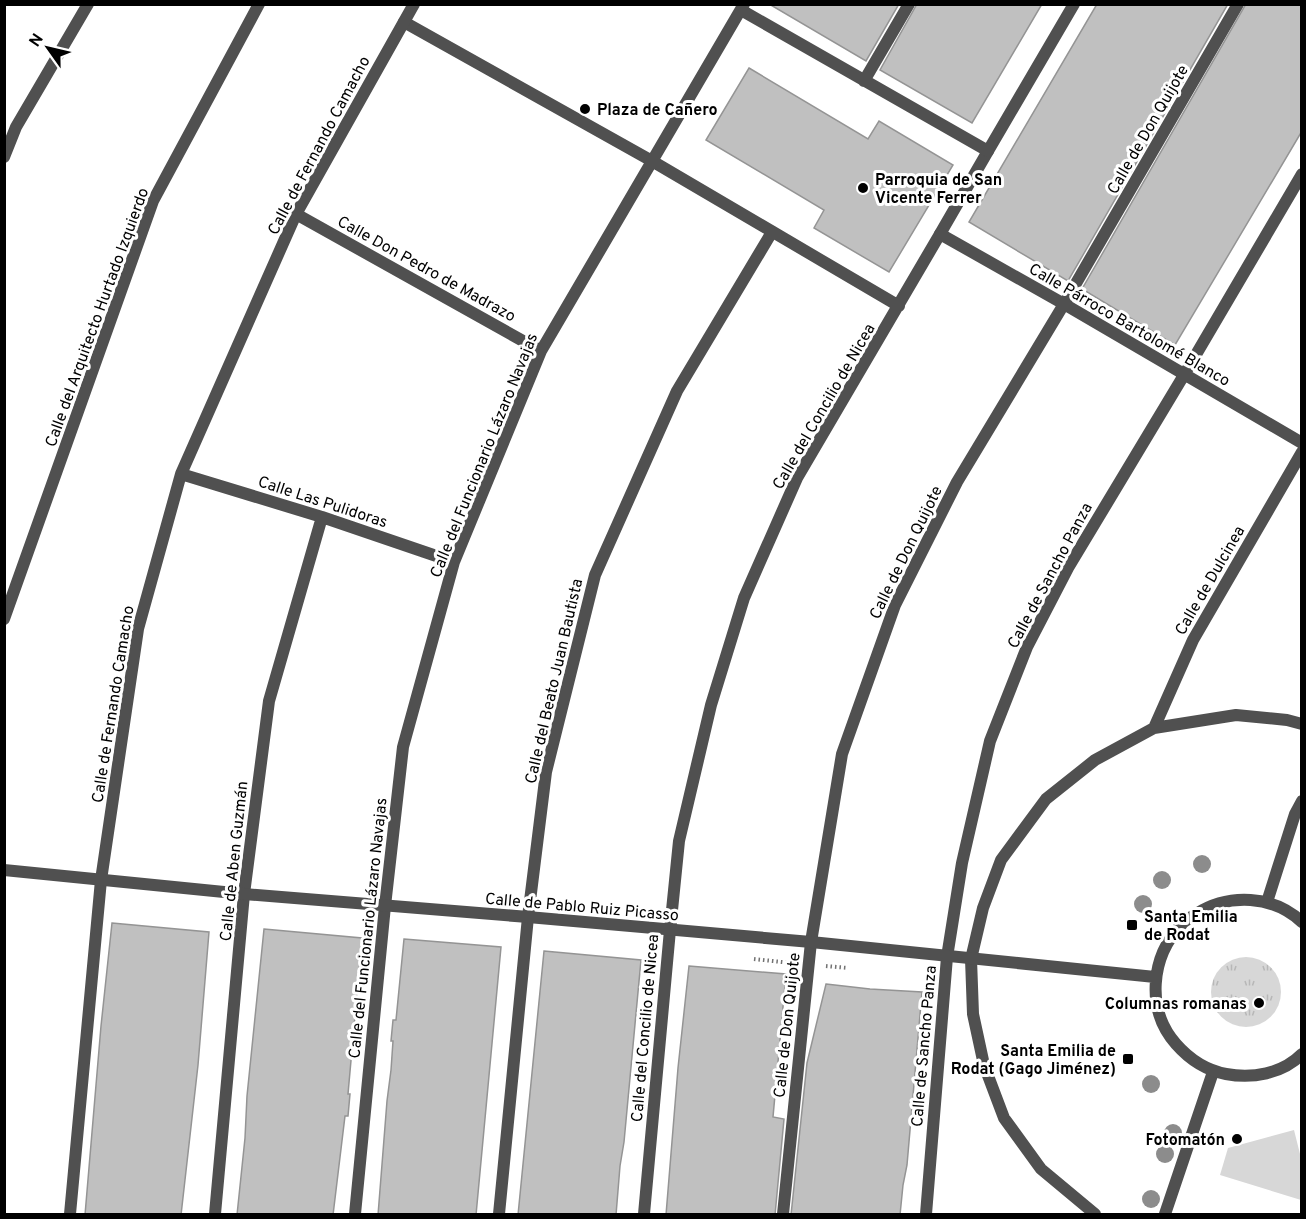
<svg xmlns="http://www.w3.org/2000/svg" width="1306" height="1219" viewBox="0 0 1306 1219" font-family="Overpass,sans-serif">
<defs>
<pattern id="grass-tufts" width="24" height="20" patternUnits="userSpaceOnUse" patternTransform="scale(1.5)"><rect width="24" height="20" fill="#d7d7d7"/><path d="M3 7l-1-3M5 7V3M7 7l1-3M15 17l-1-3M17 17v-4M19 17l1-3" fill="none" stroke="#b7b7b7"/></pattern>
</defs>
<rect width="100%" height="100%" fill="#fff"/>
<!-- grass -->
<path fill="url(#grass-tufts)" d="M1211 992a35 35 0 1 1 70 0a35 35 0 1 1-70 0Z"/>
<!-- garden -->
<path fill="#d7d7d7" d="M1294,1130l7,28v42l-81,-25 8,-27z"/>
<!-- building -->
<path fill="#c0c0c0" stroke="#949494" stroke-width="1.5" d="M769,4h130l-33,57z
M917,4h125l-70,119 -92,-53z
M1097,4h131l-160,277 -99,-59z
M1246,4h56v127l-127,214 -93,-56z
M749,68l119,71 11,-18 74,44 -64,107 -75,-44 10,-18 -118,-70z
M112,923l97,9 -11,133 -17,150h-96l16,-189z
M264,929l98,9 -14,156h2l-2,22h-3l-12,99h-96l8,-77 2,-42z
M404,939l97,8 -25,268h-98l9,-114 4,-31 2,-29h-2l2,-21h3z
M544,951l97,9 -17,182 -4,24 -4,49h-98z
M689,966l97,8 -13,143 11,2 -9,96h-109l12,-147z
M826,984l44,5 52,3 -15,173 -4,20 -3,30h-109l16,-152z"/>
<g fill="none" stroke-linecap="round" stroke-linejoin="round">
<!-- path -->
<path stroke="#727272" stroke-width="4" stroke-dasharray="1.5 3" stroke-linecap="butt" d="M754,959l37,4
M826,966l22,2"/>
<!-- service -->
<path stroke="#505050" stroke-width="12" d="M940,234l48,-83"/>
<!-- pedestrian -->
<path stroke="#505050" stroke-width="12" d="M404,22l248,139"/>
<!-- minor -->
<path stroke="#505050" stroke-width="12" d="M741,10l247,141 86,-147
M864,81l45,-77
M4,157l12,-30 72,-123
M652,161l247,145
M296,214l245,137
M181,474l141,43 132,45
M4,619l149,-418 106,-197
M1154,728l39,-88 109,-188
M70,1214l31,-334 37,-251 43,-155 115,-260 118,-210
M215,1214l29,-320 25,-193 53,-184
M355,1214l30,-308 18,-159 51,-185 87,-211 203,-347
M499,1214l29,-297 18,-145 49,-197 82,-184 95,-159
M644,1214l26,-284 9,-89 32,-136 33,-107 53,-120 143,-244 124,70 238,139
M783,1214l28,-272 31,-188 53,-149 62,-123 107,-178 174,-300
M926,1214l21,-257 15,-94 28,-122 37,-94 41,-79 116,-193 118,-201
M1095,1214l-54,-45 -37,-51 -20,-53 -11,-51 -2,-55 12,-51 18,-48 45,-61 49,-39 59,-32 82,-13 51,5 15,4
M1165,1214l48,-142"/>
<!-- tertiary -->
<path stroke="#505050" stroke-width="12" d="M4,870l240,24 284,23 283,25 344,35
M1267,902l28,-88 7,-13
M1302,922c-29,-27 -73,-29 -106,-8 -4,3 -11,6 -14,10 -32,33 -36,86 -6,120 14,16 29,26 50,30 26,5 56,0 76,-20"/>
</g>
<!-- trees -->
<g fill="#8c8c8c">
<circle cx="1202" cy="864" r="9"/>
<circle cx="1162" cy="880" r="9"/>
<circle cx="1143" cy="904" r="9"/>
<circle cx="1151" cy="1084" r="9"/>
<circle cx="1173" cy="1133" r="9"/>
<circle cx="1165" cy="1154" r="9"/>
<circle cx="1151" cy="1199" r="9"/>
</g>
<!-- markers -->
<g fill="#000" stroke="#fff" stroke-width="2">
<circle cx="585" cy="109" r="6"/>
<circle cx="863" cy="188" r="6"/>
<rect x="1126" y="919" width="12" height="12" rx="3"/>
<circle cx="1259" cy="1003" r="6"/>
<rect x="1122" y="1053" width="12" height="12" rx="3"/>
<circle cx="1237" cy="1139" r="6"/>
</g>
<g text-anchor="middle" stroke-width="6" stroke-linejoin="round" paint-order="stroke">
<!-- poi labels -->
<g font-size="16" font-weight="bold" fill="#000" stroke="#fff" text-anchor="start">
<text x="597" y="115">Plaza de Cañero</text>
<text x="875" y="185">Parroquia de San<tspan x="875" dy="18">Vicente Ferrer</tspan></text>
<text x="1144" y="922">Santa Emilia<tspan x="1144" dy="18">de Rodat</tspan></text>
<text x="1247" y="1009" text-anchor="end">Columnas romanas</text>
<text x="1116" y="1056" text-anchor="end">Santa Emilia de<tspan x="1116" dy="18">Rodat (Gago Jiménez)</tspan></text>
<text x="1225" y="1145" text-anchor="end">Fotomatón</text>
</g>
<!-- street labels -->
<g font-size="16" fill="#000" stroke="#fff">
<text transform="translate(1147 129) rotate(-60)" y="6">Calle de Don Quijote</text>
<text transform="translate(318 145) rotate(-62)" y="6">Calle de Fernando Camacho</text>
<text transform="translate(427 268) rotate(29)" y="6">Calle Don Pedro de Madrazo</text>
<text transform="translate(96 317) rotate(-70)" y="6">Calle del Arquitecto Hurtado Izquierdo</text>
<text transform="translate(1130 324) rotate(30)" y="6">Calle Párroco Bartolomé Blanco</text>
<text transform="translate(823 406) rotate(-60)" y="6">Calle del Concilio de Nicea</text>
<text transform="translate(483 455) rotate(-68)" y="6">Calle del Funcionario Lázaro Navajas</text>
<text transform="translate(323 501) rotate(18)" y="6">Calle Las Pulidoras</text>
<text transform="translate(905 552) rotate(-64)" y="6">Calle de Don Quijote</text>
<text transform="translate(1049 575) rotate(-62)" y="6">Calle de Sancho Panza</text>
<text transform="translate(1209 580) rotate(-60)" y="6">Calle de Dulcinea</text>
<text transform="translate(553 681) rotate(-77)" y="6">Calle del Beato Juan Bautista</text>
<text transform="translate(112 704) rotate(-81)" y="6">Calle de Fernando Camacho</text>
<text transform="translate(233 861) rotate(-84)" y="6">Calle de Aben Guzmán</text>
<text transform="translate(582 906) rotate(5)" y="6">Calle de Pablo Ruiz Picasso</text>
<text transform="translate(367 928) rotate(-84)" y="6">Calle del Funcionario Lázaro Navajas</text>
<text transform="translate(786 1025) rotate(-84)" y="6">Calle de Don Quijote</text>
<text transform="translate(644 1028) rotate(-85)" y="6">Calle del Concilio de Nicea</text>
<text transform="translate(923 1046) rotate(-85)" y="6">Calle de Sancho Panza</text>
</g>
</g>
<!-- border -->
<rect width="1306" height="1219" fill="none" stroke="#000000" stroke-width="12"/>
<!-- north arrow -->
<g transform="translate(48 48) rotate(304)" stroke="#ffffff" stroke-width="4.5" paint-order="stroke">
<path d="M0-4.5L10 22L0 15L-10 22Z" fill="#000000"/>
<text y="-9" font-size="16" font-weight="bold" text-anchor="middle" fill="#000000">N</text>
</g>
</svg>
